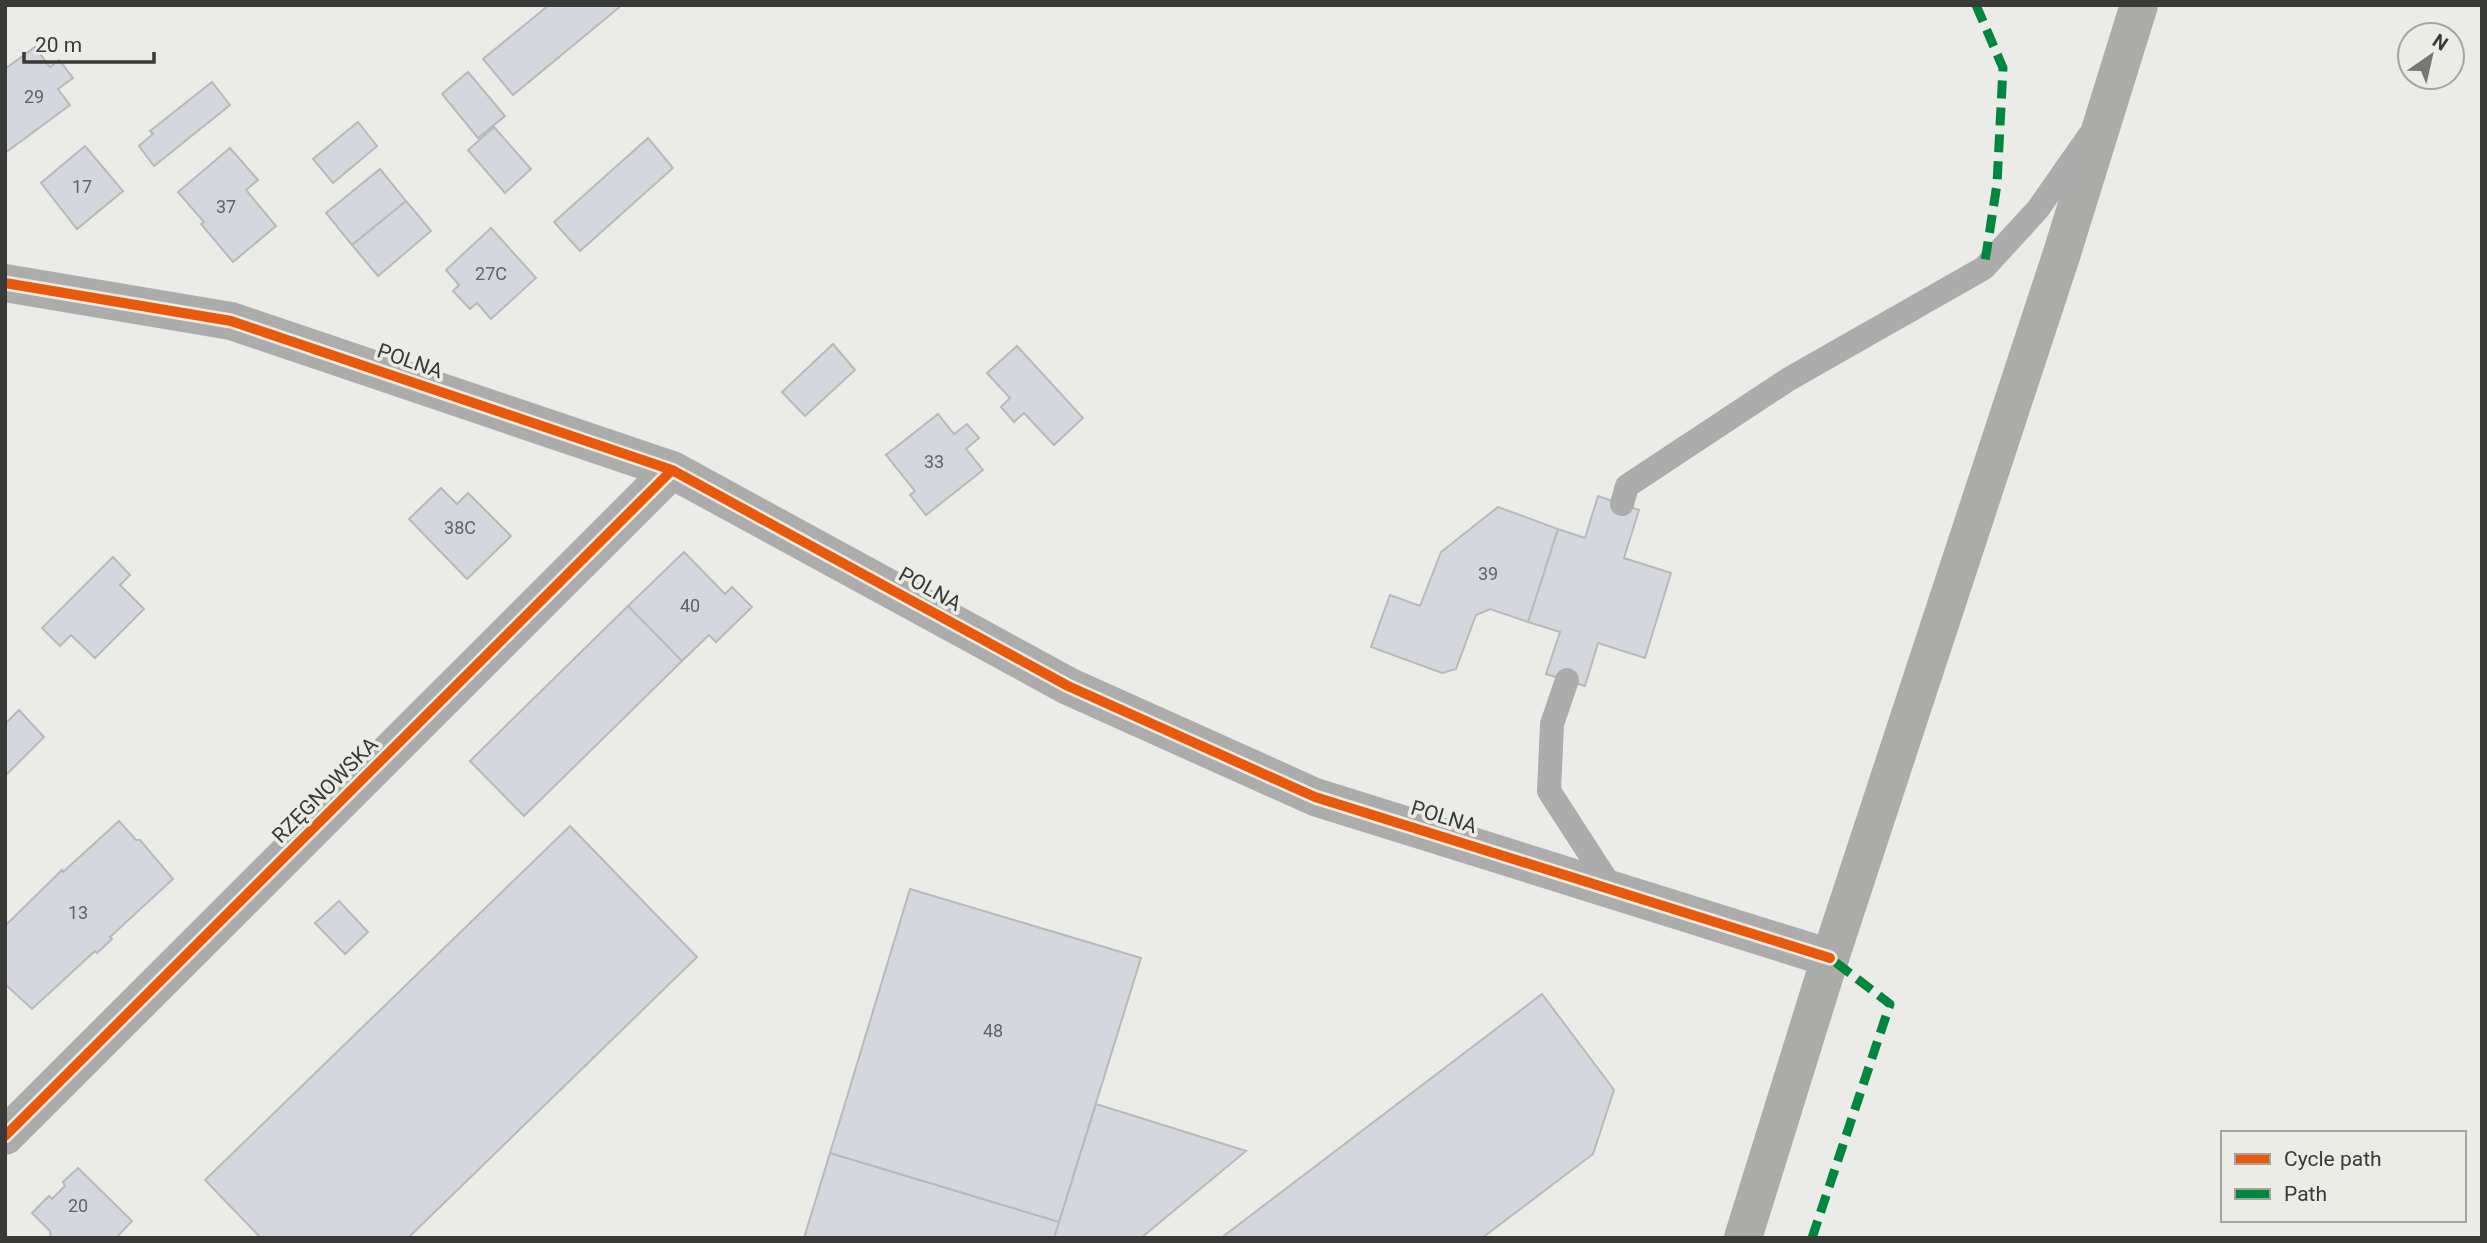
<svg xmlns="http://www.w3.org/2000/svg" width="2487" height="1243" viewBox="0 0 2487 1243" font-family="Roboto,sans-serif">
<rect width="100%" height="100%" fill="#ebebe8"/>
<!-- building -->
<path fill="#d4d7dd" stroke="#b8b9b8" stroke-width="2" d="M549,5h73l-109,90 -30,-36z
M35,47l15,20 9,-7 14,18 -15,11 12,16 -65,48v-84z
M468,72l37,44 -27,22 -36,-44z
M212,82l18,23 -76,61 -15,-20 14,-12 -3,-3z
M358,122l19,24 -44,37 -20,-24z
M494,127l37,42 -26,24 -37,-43z
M648,138l25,30 -93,83 -26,-29z
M85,146l38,45 -46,38 -36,-46z
M230,148l28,32 -12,10 30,36 -43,36 -32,-38 3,-2 -26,-30z
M380,169l26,32 -54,44 -26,-32z
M406,201l25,30 -53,45 -26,-31z
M491,228l45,50 -45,41 -14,-16 -7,6 -17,-18 6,-6 -13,-15z
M833,344l22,26 -50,46 -23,-24z
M1017,346l66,72 -29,27 -30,-32 -10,9 -13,-15 9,-9 -23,-25z
M938,414l16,20 13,-10 12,14 -13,11 17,21 -57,45 -16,-20 5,-4 -29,-36z
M441,488l16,16 11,-11 43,43 -44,43 -58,-60z
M1598,496l41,14 -15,48 47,15 -26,85 -47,-15 -13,43 -39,-12 14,-42 -32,-10 30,-93 27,9z
M1498,507l60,22 -30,93 -38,-13 -14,6 -20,54 -14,4 -71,-26 19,-52 30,11 21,-54z
M684,552l41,42 7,-7 20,20 -36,35 -7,-7 -27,26 -54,-55z
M113,557l17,18 -10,10 24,24 -49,49 -24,-23 -11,11 -18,-18z
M628,606l54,55 -158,155 -54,-55z
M19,710l25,27 -39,39v-52z
M119,821l17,19h4l33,39 -63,58 2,2 -15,14 -2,-2 -63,58 -27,-25v-58l57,-56 1,2z
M570,826l127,131 -289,281h-147l-56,-58z
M910,889l231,69 -82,264 -229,-69z
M339,901l29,31 -23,22 -30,-31z
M1542,994l72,96 -21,64 -111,84h-261z
M1096,1104l150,47 -105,87h-87z
M830,1153l229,69 -5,16h-250z
M78,1168l54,53 -16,17h-65l-1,-7 -18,-18 17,-17 3,3 13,-13 -2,-4z"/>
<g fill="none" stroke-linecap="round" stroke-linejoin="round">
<!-- service -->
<path stroke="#acacac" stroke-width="24" d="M1622,504l5,-18 162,-107 195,-111 54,-59 51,-73
M1567,680l-15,44 -3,67 64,99"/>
<!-- minor -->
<path stroke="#acacac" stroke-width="38" d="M5,283l226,38 441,149 396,216 247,111 515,161
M5,1136l667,-666"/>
<!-- secondary -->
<path stroke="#ababaa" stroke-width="38" d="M1743,1238l87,-280 232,-705 77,-248"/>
<!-- quiet -->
<path stroke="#00873e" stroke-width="9" stroke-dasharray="18 9" stroke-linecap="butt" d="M1976,5l27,63 -6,116 -13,84
M1812,1238l78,-234 -60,-46"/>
<defs>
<path id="cycleway" d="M5,283l226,38 441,149 396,216 247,111 515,161
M5,1136l667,-666"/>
</defs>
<!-- cycleway casing -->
<use href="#cycleway" stroke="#ecece7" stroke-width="15"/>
<!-- cycleway -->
<use href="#cycleway" stroke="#e8590c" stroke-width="10"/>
</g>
<g text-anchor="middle" stroke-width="7" stroke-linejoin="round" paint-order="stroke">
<!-- number labels -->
<g font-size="18" fill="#626363">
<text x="34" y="103">29</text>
<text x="82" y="193">17</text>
<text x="226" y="213">37</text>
<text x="491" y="280">27C</text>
<text x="934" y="468">33</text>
<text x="460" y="534">38C</text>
<text x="1488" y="580">39</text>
<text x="690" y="612">40</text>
<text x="78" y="919">13</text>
<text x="993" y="1037">48</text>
<text x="78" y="1212">20</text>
</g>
<!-- street labels -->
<g font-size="21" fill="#393937" stroke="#ecece7">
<text transform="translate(410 361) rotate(19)" y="7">POLNA</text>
<text transform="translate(930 589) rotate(29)" y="7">POLNA</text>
<text transform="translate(325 790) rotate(-45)" y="7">RZĘGNOWSKA</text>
<text transform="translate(1444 817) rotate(17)" y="7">POLNA</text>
</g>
</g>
<!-- border -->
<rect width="2487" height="1243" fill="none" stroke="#393937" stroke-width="14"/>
<!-- legend -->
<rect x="2221" y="1131" width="245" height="91" fill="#ecece7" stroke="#a4a4a1" stroke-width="2"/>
<rect x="2235" y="1154" width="35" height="10" fill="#e8590c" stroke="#a4a4a1" stroke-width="2"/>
<text x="2284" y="1166" font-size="21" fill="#393937">Cycle path</text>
<rect x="2235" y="1189" width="35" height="10" fill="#00873e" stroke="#a4a4a1" stroke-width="2"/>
<text x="2284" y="1201" font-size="21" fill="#393937">Path</text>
<!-- north arrow -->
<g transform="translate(2431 56) rotate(34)"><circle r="33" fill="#ecece7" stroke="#a4a4a1" stroke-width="2"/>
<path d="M0-5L12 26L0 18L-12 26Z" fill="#777775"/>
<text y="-10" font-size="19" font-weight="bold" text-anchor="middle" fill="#393937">N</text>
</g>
<!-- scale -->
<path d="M24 52v10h130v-10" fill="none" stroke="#393937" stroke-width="3.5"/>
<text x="35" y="52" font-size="21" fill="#393937" stroke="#ecece7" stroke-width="5" paint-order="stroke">20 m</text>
</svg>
